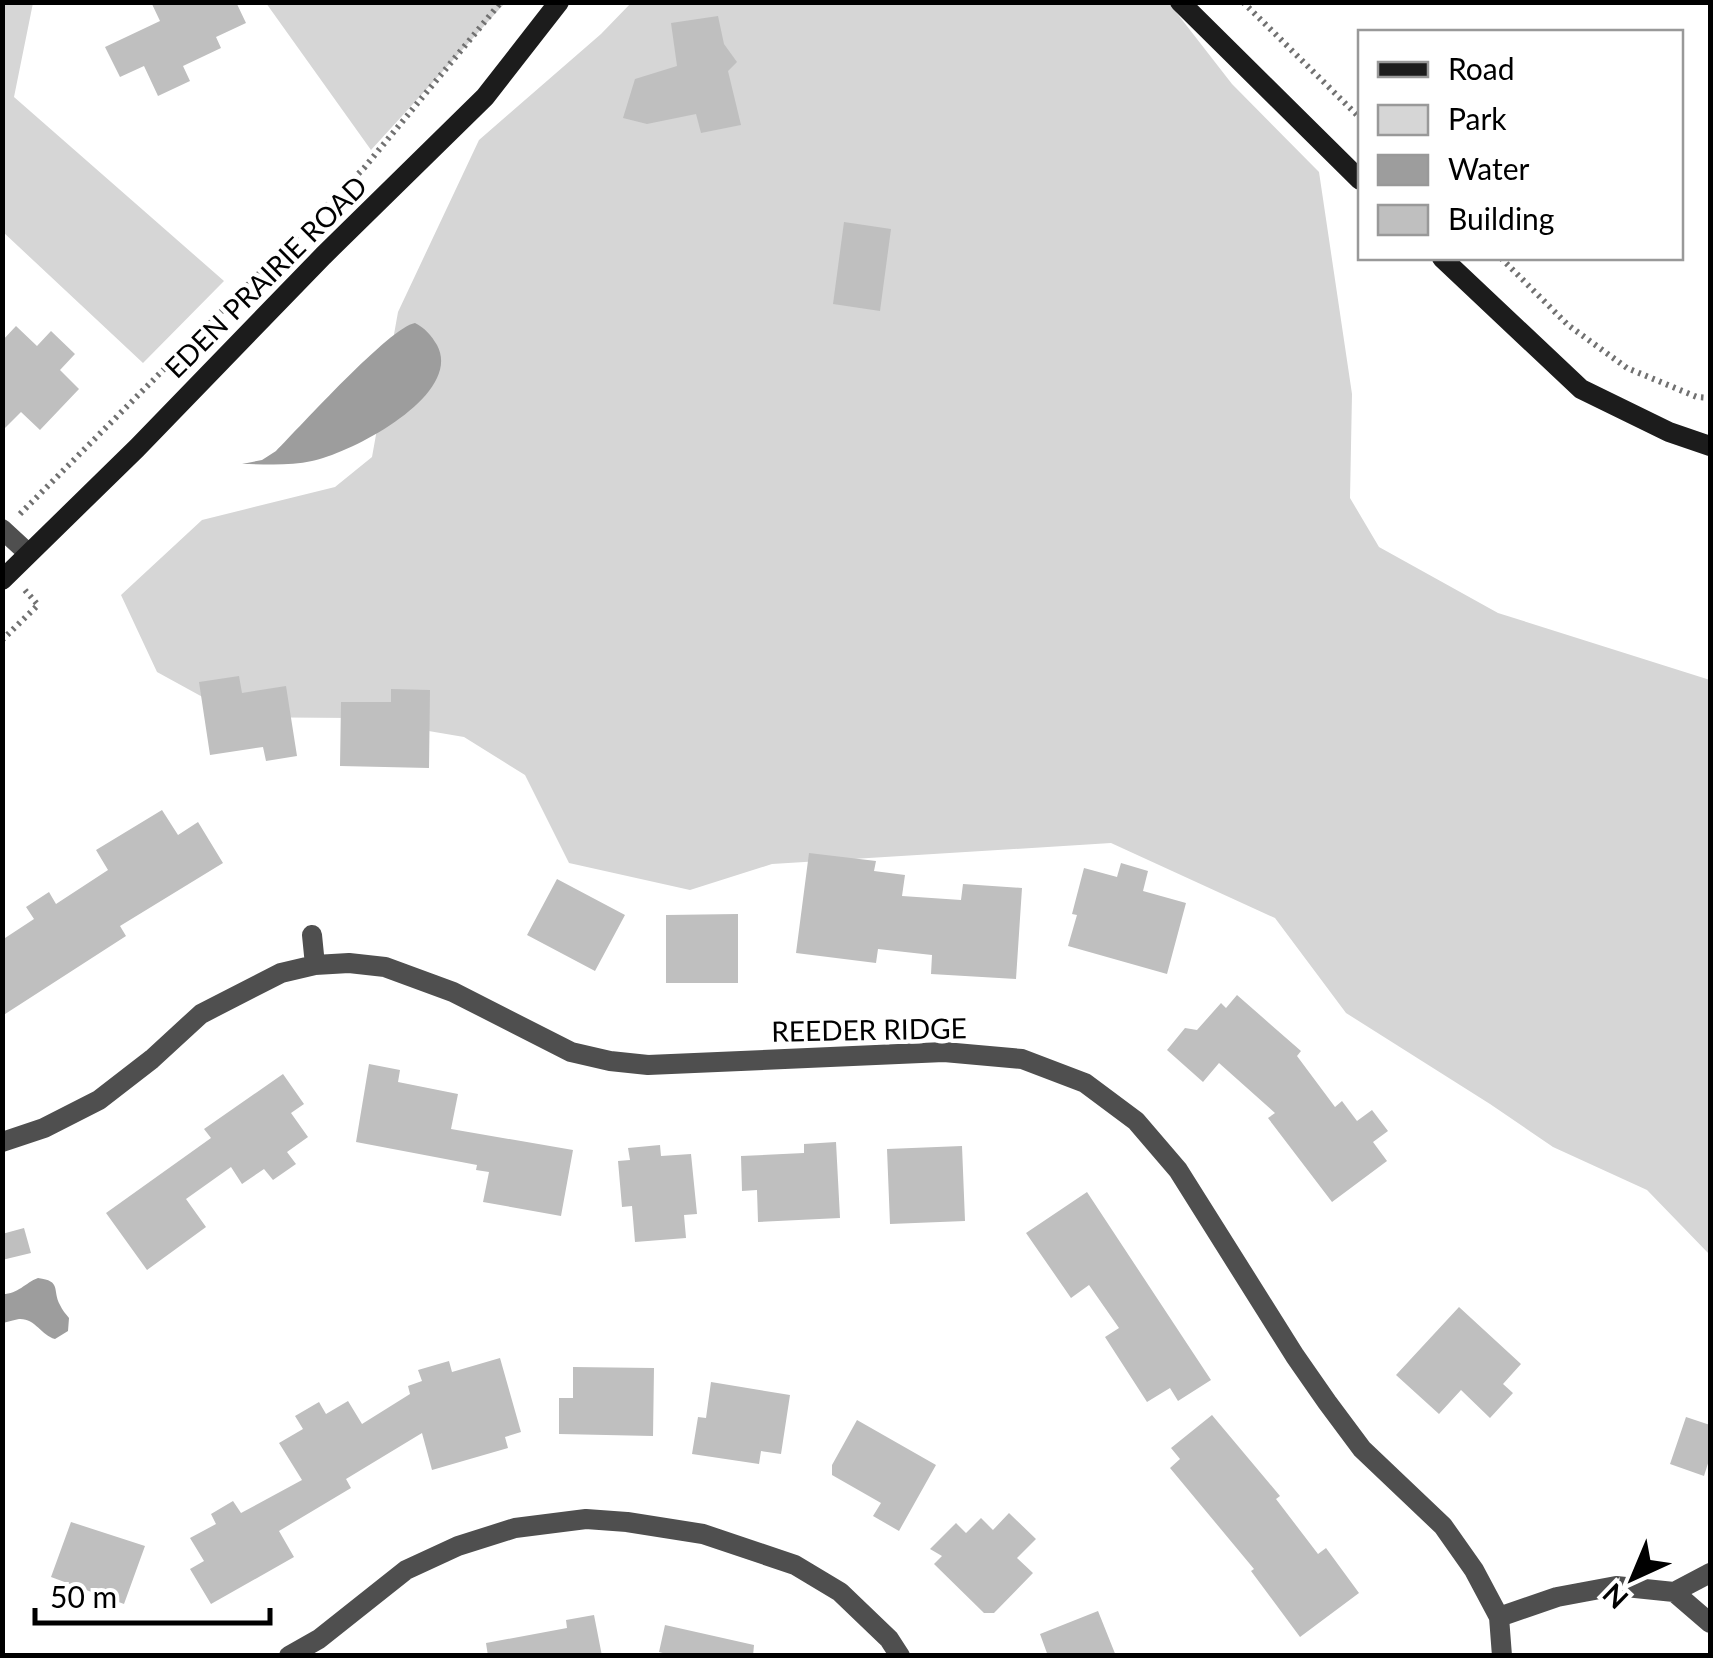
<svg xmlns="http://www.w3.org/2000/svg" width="1713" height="1658" viewBox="0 0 1713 1658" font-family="Lato,sans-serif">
<rect width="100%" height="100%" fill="#fff"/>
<!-- green -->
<path fill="#d6d6d6" d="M2,3h31l-19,94 210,184 -81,82 -140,-131z
M266,3h239l-134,147z
M631,3h538l63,81 87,88 33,222 -2,104 29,49 119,66 212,67v575l-63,-65 -94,-43 -63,-43 -144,-91 -71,-95 -164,-75 -339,21 -82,26 -121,-27 -44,-88 -61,-38 -112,-19 -113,-1 -82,-45 -36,-77 81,-75 133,-33 37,-30 26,-145 81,-172 122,-106z"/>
<!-- water -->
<path fill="#9d9d9d" d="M415,323c10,5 16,12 22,22 27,50 -86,108 -125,116 -22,5 -47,3 -70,3l20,-4 14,-9c24,-24 114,-124 139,-128z
M38,1278c24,3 14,12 22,27 2,5 6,9 9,13l-1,13 -13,8c-14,-4 -20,-21 -36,-20 -6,1 -11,3 -16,4v-29c15,0 22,-11 35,-16z"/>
<!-- building -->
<path fill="#bfbfbf" d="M151,2h85l10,21 -30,14 5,11 -38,18 7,15 -32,15 -14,-30 -24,11 -15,-30 55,-26z
M718,16l6,28 13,18 -9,9 13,54 -40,8 -5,-19 -49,10 -24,-6 12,-39 42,-13 -6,-43z
M844,222l47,7 -11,82 -47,-7z
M16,326l21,20 14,-15 24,23 -15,16 19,19 -39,41 -19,-18 -19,19v-90z
M239,676l3,17 44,-7 11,70 -31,5 -3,-14 -53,8 -11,-73z
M391,689l39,1 -1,78 -89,-2 1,-64h50z
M162,810l16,25 20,-13 25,41 -103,63 6,10 -124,80v-76l32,-21 -8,-12 23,-15 7,12 52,-34 -12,-20z
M809,853l67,8 -2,10 31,4 -3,21 59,4 2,-16 59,4 -6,91 -85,-5 1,-19 -54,-6 -2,14 -80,-10z
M1121,863l27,8 -5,20 43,12 -19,71 -99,-28 9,-31 -5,-1 12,-46 33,9z
M557,879l68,36 -30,56 -68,-36z
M738,914v69h-72v-68z
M1237,995l64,56 -4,5 38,51 7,-6 15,20 15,-11 16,21 -15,11 14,19 -55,41 -64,-84 7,-5 -56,-50 -16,19 -36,-32 18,-22 12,2 24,-27 5,5z
M369,1064l31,6 -2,12 60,12 -7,35 122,21 -12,66 -78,-14 6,-30 -13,-2 1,-5 -121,-23z
M283,1074l21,30 -13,9 17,24 -21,15 9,12 -23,16 -9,-11 -22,15 -11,-17 -45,32 20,28 -59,43 -41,-57 105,-75 -7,-9z
M836,1142l4,76 -82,4 -1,-32 -15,1 -1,-35 63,-3v-9z
M660,1145l1,11 30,-2 6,60 -13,1 2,23 -51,4 -3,-36 -10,1 -4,-46 12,-1 -2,-12z
M962,1146l3,75 -75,3 -3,-75z
M1087,1192l124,188 -33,21 -8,-13 -23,14 -42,-65 14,-9 -30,-43 -18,13 -45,-65z
M24,1228l7,25 -29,7v-26z
M1459,1307l62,57 -18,20 10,9 -23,25 -29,-28 -22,24 -43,-39z
M500,1358l21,74 -16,5 3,11 -76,22 -10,-37 -76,46 5,9 -72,43 15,26 -83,47 -21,-35 14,-8 -14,-23 26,-14 -5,-10 22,-13 8,12 61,-33 -23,-37 24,-14 -8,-13 24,-14 7,12 22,-13 14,23 48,-30 -2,-8 14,-5 -4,-11 31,-9 3,11z
M573,1367l81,1 -1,68 -94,-2v-36h14z
M711,1382l79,13 -9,59 -20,-3 -2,13 -67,-10 6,-37 8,1z
M1212,1415l68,81 -4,3 42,55 8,-6 33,45 -59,44 -49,-66 3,-2 -84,-101 10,-9 -9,-11z
M1686,1417l24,8v32l-6,19 -34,-12z
M857,1420l79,45 -37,66 -26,-15 8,-13 -49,-28v-10z
M1009,1513l27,26 -19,19 16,15 -39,40h-10l-50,-49 8,-8 -12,-7 26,-26 10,10 15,-15 12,12z
M71,1522l74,24 -21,58 -73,-27z
M1098,1611l18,45h-68l-8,-22z
M594,1615l8,41h-114l-2,-13 81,-15 -1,-8z
M665,1625l89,20 -1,11h-79l-15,-4z"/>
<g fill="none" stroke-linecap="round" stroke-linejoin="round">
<!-- path -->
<path stroke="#717171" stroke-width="6" stroke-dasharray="2.5 5" stroke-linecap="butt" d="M1243,2l117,116
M1501,258l67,67 59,43 70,29 13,1
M20,514l344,-346 137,-166
M2,640l36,-35 -14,-16"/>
<!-- street -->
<path stroke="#4f4f4f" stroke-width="20" d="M2,529l26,24
M312,935l3,30
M2,1142l42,-14 55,-28 53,-41 49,-45 80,-41 34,-8 34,-2 36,4 68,25 118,60 39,9 38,4 296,-13 78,7 63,24 51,38 42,49 117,186 32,46 35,47 81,77 31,44 25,47 3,39
M1674,1592l36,31
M1499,1617l58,-20 59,-11 58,6 36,-19
M289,1656l30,-17 87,-69 52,-24 57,-18 71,-9 41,3 76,12 92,31 45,27 49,47 11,17"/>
<!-- secondary -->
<path stroke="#1c1c1c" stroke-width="20" d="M1180,2l180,178
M1442,258l139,131 88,43 41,14
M2,580l135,-132 186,-192 162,-159 74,-95"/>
</g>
<g text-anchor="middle" stroke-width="9" stroke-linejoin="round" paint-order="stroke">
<!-- street labels -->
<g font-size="28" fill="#000" stroke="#fff">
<text transform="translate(266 277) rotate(-45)" y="10">EDEN PRAIRIE ROAD</text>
<text transform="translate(869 1030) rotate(-1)" y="10">REEDER RIDGE</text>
</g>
</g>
<!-- border -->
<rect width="1713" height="1658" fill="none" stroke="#000000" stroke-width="10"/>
<!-- legend -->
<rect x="1358" y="30" width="325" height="230" fill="#ffffff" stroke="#999999" stroke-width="2.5"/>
<rect x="1378" y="62" width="50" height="15" fill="#1c1c1c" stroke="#999999" stroke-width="2.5"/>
<text x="1448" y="80" font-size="30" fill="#000000">Road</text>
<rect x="1378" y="105" width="50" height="30" fill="#d6d6d6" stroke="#999999" stroke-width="2.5"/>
<text x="1448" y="130" font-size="30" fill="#000000">Park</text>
<rect x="1378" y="155" width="50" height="30" fill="#9d9d9d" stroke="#999999" stroke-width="2.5"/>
<text x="1448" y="180" font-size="30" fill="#000000">Water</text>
<rect x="1378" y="205" width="50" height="30" fill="#bfbfbf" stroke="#999999" stroke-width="2.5"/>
<text x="1448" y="230" font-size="30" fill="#000000">Building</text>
<!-- north arrow -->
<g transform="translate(1633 1578) rotate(224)" stroke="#ffffff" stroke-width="8" paint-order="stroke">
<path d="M0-8L18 38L0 25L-18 38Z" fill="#000000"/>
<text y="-15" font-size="28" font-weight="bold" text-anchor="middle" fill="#000000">N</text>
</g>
<!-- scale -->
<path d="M35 1608v15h235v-15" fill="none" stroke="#000000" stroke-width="5"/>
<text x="50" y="1608" font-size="30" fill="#000000" stroke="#ffffff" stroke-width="8" paint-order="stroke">50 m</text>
</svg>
